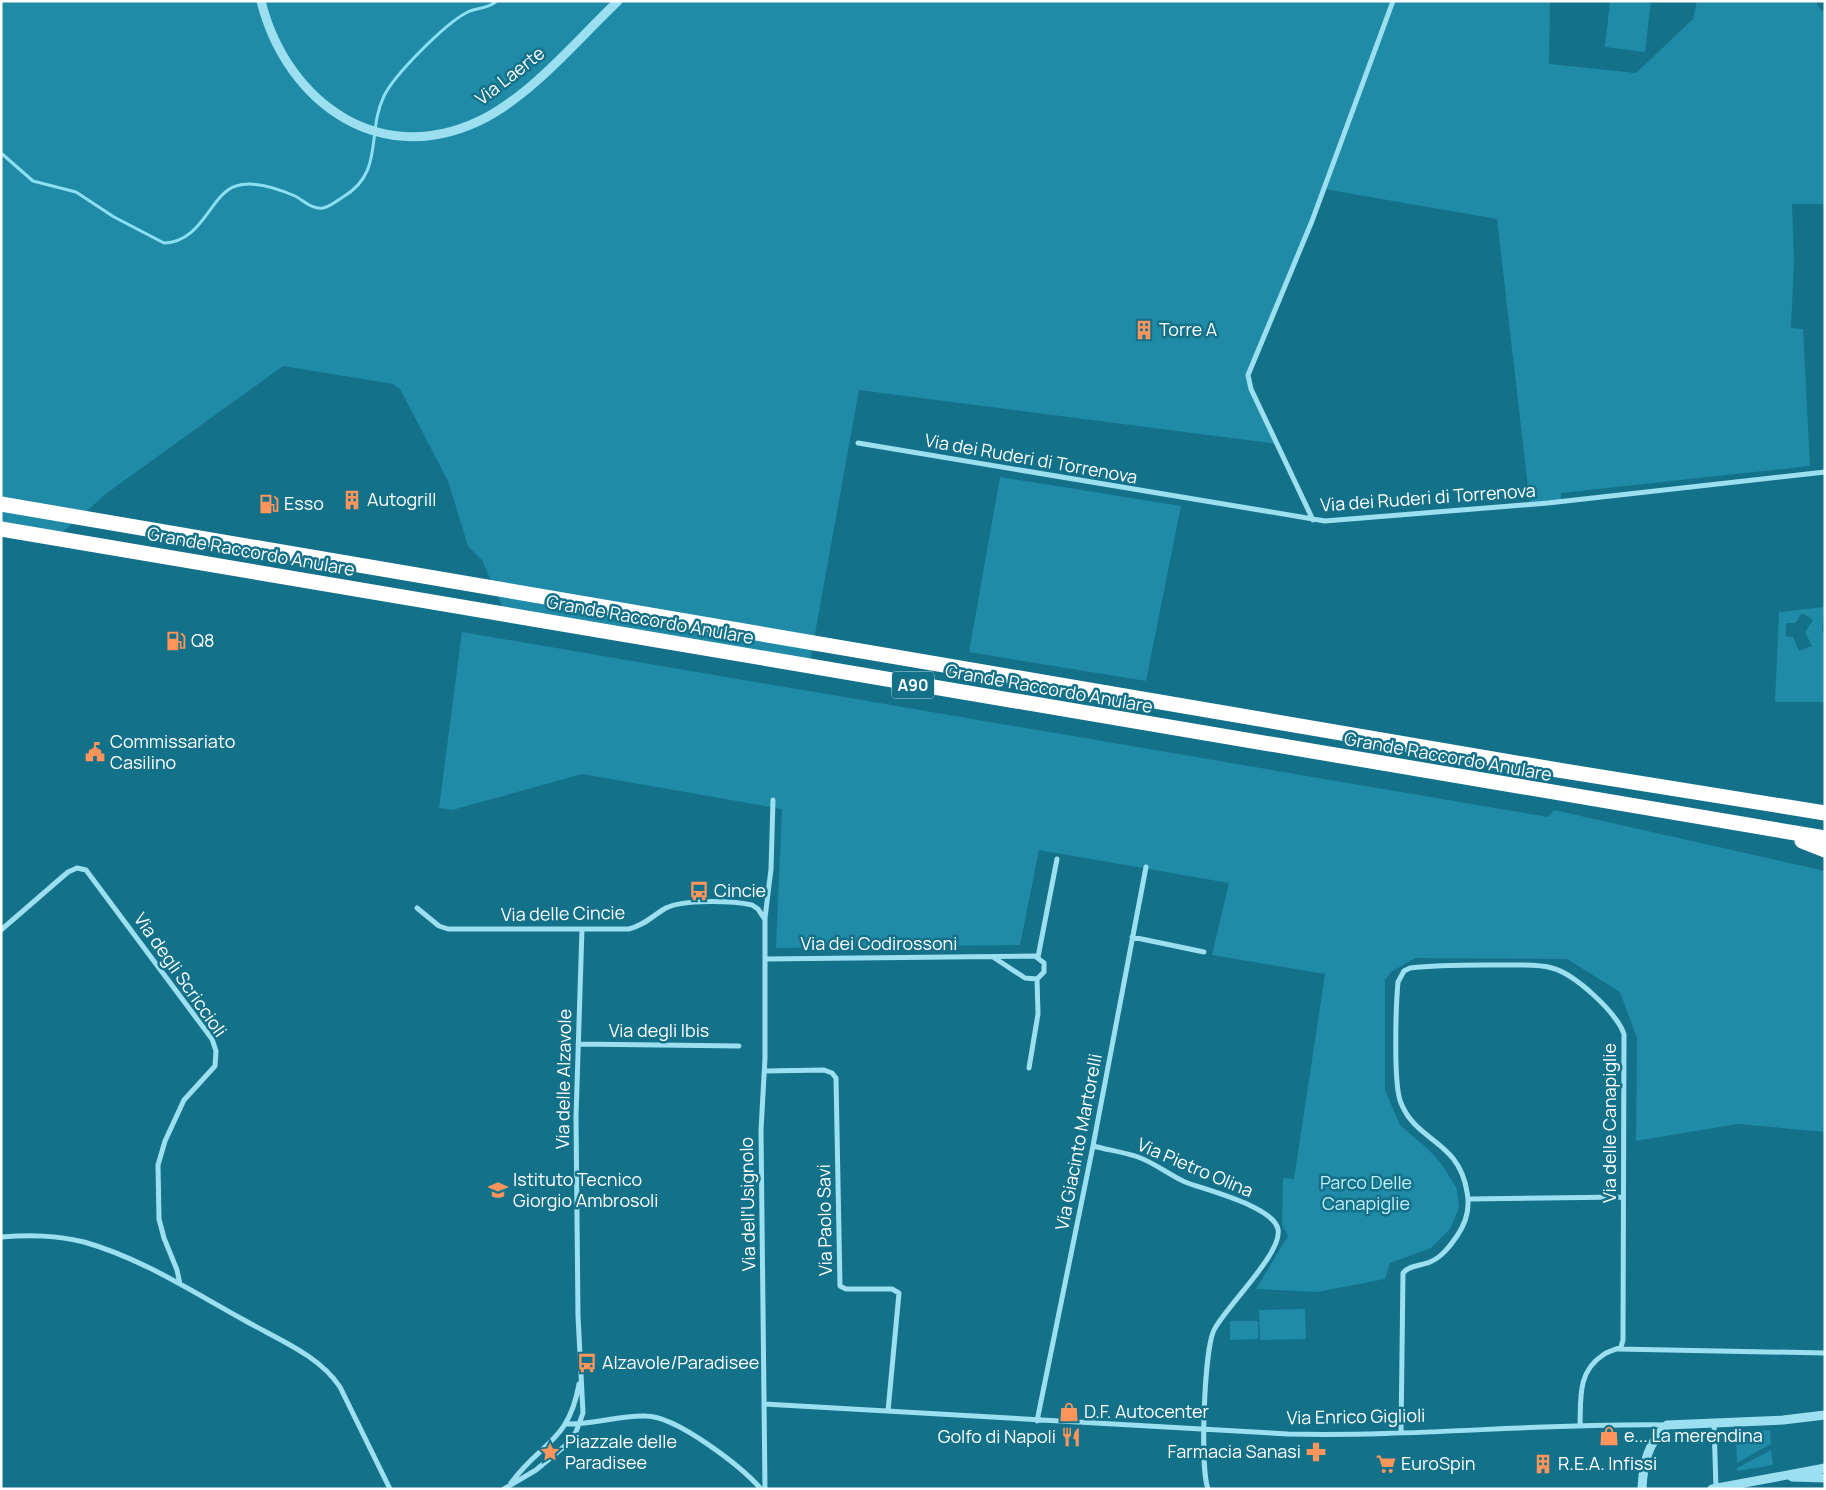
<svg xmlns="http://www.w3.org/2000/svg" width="1826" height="1490" viewBox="0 0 1826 1490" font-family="Manrope,sans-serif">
<rect width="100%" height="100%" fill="#14718a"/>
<!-- green -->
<path fill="#1f8ba6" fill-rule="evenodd" d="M1,1h1549l-1,63 87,9 57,-54 4,-18h118l7,10h3v193h-33l2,58 -3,66 12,1 7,137 -249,27v9l-31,3 -33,-286 -173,-30 -76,189 29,66 -418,-54 -50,277 -303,-52 -24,-55 -14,-14 -20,-65 -48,-92 -7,-5 -110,-18 -176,127 -51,45 -55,-9z
M1610,1h41l-6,51 -40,-5z
M1000,477l181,29 -35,175 -177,-29z
M1825,607l-3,24 3,1v70h-50l4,-90zM1802,613l11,7 -8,12 7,14 -13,5 -6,-14 -7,-1v-13h9z
M462,632l1086,185 6,-7 271,61v261l-87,-8 -102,17 1,-103 -17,-46 -53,-33 -152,-1 -24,14 -6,8v110l15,35 28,24 15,17 14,23 2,19 -9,21 -19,19 -41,15 -5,16 -68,13 -61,-3 32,-53 -6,-11 1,-47 11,1 31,-205 -113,-19 17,-72 -190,-33 -19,95 -244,3 6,-139 -200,-35 -130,36 -13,-2z
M1305,1309l1,30 -46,1 -1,-30z
M1230,1321h28v18l-28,1z
M1770,1430l1,14 -34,19 -1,-31z
M1771,1450l2,15 -36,6v-3z"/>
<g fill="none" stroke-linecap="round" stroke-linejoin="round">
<!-- stream -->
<path stroke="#8de0f3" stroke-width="3" d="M1,153l32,28 43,11 38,25 50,26c39,-1 46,-49 72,-57 18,-6 43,3 59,10 8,4 18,14 28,12 7,-1 13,-7 20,-11 42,-25 23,-64 41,-101 10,-21 61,-72 82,-83 10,-6 21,-3 31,-12"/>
<!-- minor -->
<path stroke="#9bdff0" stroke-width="5" d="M858,443l467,78 223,-18 277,-31
M1313,520l-62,-131 -3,-14 64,-154 81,-220
M417,908l22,18 9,3h181c16,-4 23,-13 37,-21 18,-9 67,-7 86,-3l6,4 6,9
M1,930l67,-58 9,-4 9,2 126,169 4,12 -1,15 -31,34 -19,41 -7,24 1,54 5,19 13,32 3,14
M1132,937l72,15
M1038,957l19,-98
M765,959l270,-3 9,7v9l-7,7 -12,-1 -32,-21
M578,1044l161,2
M1029,1068l9,-54 -1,-35
M765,1071l59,-1 8,3 4,5 4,208 6,3h46l7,4 -11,118
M1093,1146c15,4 30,6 45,11 17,6 31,18 47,25 20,8 88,24 93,47 5,24 -52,77 -64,101 -10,21 -14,137 -6,159
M1468,1199l155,-2
M1,1237c29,-2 55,-2 83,5 57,16 109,50 160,78 33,19 75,35 96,67l50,102
M1618,1349l207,4
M764,1404l524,30c126,3 252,-11 379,-9
M1037,1421l56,-275 53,-279
M1714,1423l2,66
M566,1424c27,1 53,-9 80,-8 30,0 95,50 115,73
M1401,1433l2,-160c6,-8 18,-7 27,-11 12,-5 20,-16 27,-26 9,-13 13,-29 10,-44 -8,-52 -50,-49 -66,-89 -8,-18 -5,-99 -3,-121l6,-11 6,-3c33,-4 67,-3 100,-3 14,0 29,-1 42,3 23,6 64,44 72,66l-1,306 -2,7c-6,3 -13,4 -18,8 -26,17 -22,44 -23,71
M511,1483c30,-41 58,-41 68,-99
M504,1489l32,-19 30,-25 10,-13 7,-19 -5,-97 -2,-199 6,-188
M765,1489l-4,-359 4,-72v-140l6,-49 2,-69"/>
<!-- tertiary -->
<path stroke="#9bdff0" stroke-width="9" d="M261,1c26,104 123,171 226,116 48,-26 91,-78 131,-116
M1792,1477l33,1
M1642,1489c1,-26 6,-46 25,-64l116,-5 42,-5
M1712,1489l113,-21"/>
<!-- motorway -->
<path stroke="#fff" stroke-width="15" d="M1,504l1551,265 273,44
M1,529l1824,309
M1802,841l23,9"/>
</g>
<!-- icons -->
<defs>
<symbol id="building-bare" viewBox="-9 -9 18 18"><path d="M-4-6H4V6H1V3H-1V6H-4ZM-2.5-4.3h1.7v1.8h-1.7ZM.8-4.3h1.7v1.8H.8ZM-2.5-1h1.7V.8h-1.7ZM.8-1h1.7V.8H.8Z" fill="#ff955a" stroke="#14718a" stroke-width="2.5" paint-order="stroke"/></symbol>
<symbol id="fuel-bare" viewBox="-9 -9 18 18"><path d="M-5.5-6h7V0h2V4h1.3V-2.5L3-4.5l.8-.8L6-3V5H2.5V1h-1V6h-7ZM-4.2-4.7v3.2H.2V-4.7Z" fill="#ff955a" stroke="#14718a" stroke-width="2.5" paint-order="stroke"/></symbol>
<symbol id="civic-bare" viewBox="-9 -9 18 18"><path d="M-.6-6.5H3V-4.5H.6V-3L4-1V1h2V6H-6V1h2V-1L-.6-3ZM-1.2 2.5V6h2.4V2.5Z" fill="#ff955a" stroke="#14718a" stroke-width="2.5" paint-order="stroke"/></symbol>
<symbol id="bus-bare" viewBox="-9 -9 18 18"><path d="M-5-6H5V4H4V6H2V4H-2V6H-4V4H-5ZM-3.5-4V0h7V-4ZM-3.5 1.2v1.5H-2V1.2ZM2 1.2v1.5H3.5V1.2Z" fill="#ff955a" stroke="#14718a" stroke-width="2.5" paint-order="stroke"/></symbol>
<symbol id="school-bare" viewBox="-9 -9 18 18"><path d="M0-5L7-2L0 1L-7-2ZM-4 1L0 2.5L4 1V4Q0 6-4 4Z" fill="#ff955a" stroke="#14718a" stroke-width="2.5" paint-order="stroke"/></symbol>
<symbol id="shop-bare" viewBox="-9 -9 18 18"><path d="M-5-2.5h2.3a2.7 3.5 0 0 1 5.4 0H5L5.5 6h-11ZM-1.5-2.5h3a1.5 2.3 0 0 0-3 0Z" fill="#ff955a" stroke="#14718a" stroke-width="2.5" paint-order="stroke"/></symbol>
<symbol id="restaurant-bare" viewBox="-9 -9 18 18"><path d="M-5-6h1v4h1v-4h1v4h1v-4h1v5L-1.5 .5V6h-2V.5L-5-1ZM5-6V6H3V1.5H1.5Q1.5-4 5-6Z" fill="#ff955a" stroke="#14718a" stroke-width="2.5" paint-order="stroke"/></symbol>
<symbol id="sight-bare" viewBox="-9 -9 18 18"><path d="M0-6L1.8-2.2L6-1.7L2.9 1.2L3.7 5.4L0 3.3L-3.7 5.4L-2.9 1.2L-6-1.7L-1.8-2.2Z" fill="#ff955a" stroke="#14718a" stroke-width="2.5" paint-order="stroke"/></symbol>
<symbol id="pharmacy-bare" viewBox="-9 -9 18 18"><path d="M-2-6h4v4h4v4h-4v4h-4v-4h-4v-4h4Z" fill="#ff955a" stroke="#14718a" stroke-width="2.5" paint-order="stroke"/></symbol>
<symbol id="supermarket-bare" viewBox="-9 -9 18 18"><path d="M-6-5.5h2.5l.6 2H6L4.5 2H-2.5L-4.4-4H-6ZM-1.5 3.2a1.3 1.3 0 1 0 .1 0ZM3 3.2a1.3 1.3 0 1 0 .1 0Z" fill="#ff955a" stroke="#14718a" stroke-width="2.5" paint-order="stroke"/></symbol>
</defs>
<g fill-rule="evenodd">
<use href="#building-bare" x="1130" y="316" width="28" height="28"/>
<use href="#building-bare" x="338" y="486" width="28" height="28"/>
<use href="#fuel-bare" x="255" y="490" width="28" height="28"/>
<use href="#fuel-bare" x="162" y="627" width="28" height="28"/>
<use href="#civic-bare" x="81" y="738" width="28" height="28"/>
<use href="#bus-bare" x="685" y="877" width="28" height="28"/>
<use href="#school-bare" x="484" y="1176" width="28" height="28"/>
<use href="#bus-bare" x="573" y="1349" width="28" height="28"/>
<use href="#shop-bare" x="1055" y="1398" width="28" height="28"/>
<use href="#shop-bare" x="1595" y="1422" width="28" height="28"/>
<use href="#restaurant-bare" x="1057" y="1423" width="28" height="28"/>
<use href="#sight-bare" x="536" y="1438" width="28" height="28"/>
<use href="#pharmacy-bare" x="1302" y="1438" width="28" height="28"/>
<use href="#supermarket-bare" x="1372" y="1450" width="28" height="28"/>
<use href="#building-bare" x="1529" y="1450" width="28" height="28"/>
</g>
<g text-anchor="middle" stroke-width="5" stroke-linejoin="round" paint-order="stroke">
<!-- shield labels -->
<rect fill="#14718a" stroke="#b8d4dc" stroke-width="1" x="892" y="671.5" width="42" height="27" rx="4"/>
<g font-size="16" font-weight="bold" fill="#fff">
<text x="913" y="691">A90</text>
</g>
<!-- street labels -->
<g font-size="18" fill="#fff" stroke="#14718a">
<text transform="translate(510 76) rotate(-38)" y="6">Via Laerte</text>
<text transform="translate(1031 459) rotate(10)" y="6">Via dei Ruderi di Torrenova</text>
<text transform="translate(1428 498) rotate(-4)" y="6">Via dei Ruderi di Torrenova</text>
<text transform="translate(251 552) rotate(10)" y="6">Grande Raccordo Anulare</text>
<text transform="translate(650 620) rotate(10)" y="6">Grande Raccordo Anulare</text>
<text transform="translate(1049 689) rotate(10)" y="6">Grande Raccordo Anulare</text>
<text transform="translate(1448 757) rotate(10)" y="6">Grande Raccordo Anulare</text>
<text transform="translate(563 914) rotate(-1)" y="6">Via delle Cincie</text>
<text x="879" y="950">Via dei Codirossoni</text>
<text transform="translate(180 975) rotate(55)" y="6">Via degli Scriccioli</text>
<text x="659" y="1037">Via degli Ibis</text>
<text transform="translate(564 1079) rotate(-89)" y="6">Via delle Alzavole</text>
<text transform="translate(1610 1123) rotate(-90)" y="6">Via delle Canapiglie</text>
<text transform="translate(1079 1142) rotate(-79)" y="6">Via Giacinto Martorelli</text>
<text transform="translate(1195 1168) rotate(23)" y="6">Via Pietro Olina</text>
<text transform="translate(748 1204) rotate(-91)" y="6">Via dell'Usignolo</text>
<text transform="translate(825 1220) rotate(-91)" y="6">Via Paolo Savi</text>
<text transform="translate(1356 1417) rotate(-1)" y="6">Via Enrico Giglioli</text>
</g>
<!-- poi labels -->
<g font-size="18" fill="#fff" stroke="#14718a" text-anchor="start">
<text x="1159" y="336">Torre A</text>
<text x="367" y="506">Autogrill</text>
<text x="284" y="510">Esso</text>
<text x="191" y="647">Q8</text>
<text x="110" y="748">Commissariato<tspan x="110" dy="21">Casilino</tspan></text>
<text x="714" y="897">Cincie</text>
<text x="513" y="1186">Istituto Tecnico<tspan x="513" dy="21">Giorgio Ambrosoli</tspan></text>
<text x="602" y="1369">Alzavole/Paradisee</text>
<text x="1084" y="1418">D.F. Autocenter</text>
<text x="1624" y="1442">e... La merendina</text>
<text x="1056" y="1443" text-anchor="end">Golfo di Napoli</text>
<text x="565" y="1448">Piazzale delle<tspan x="565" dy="21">Paradisee</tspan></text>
<text x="1301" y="1458" text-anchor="end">Farmacia Sanasi</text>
<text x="1401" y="1470">EuroSpin</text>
<text x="1558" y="1470">R.E.A. Infissi</text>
</g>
<!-- park labels -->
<g font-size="18" fill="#c1f0fb" stroke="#14718a">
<text x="1366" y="1189">Parco Delle<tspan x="1366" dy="21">Canapiglie</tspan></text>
</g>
</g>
<!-- border -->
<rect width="1826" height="1490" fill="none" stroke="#ffffff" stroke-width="5"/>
</svg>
